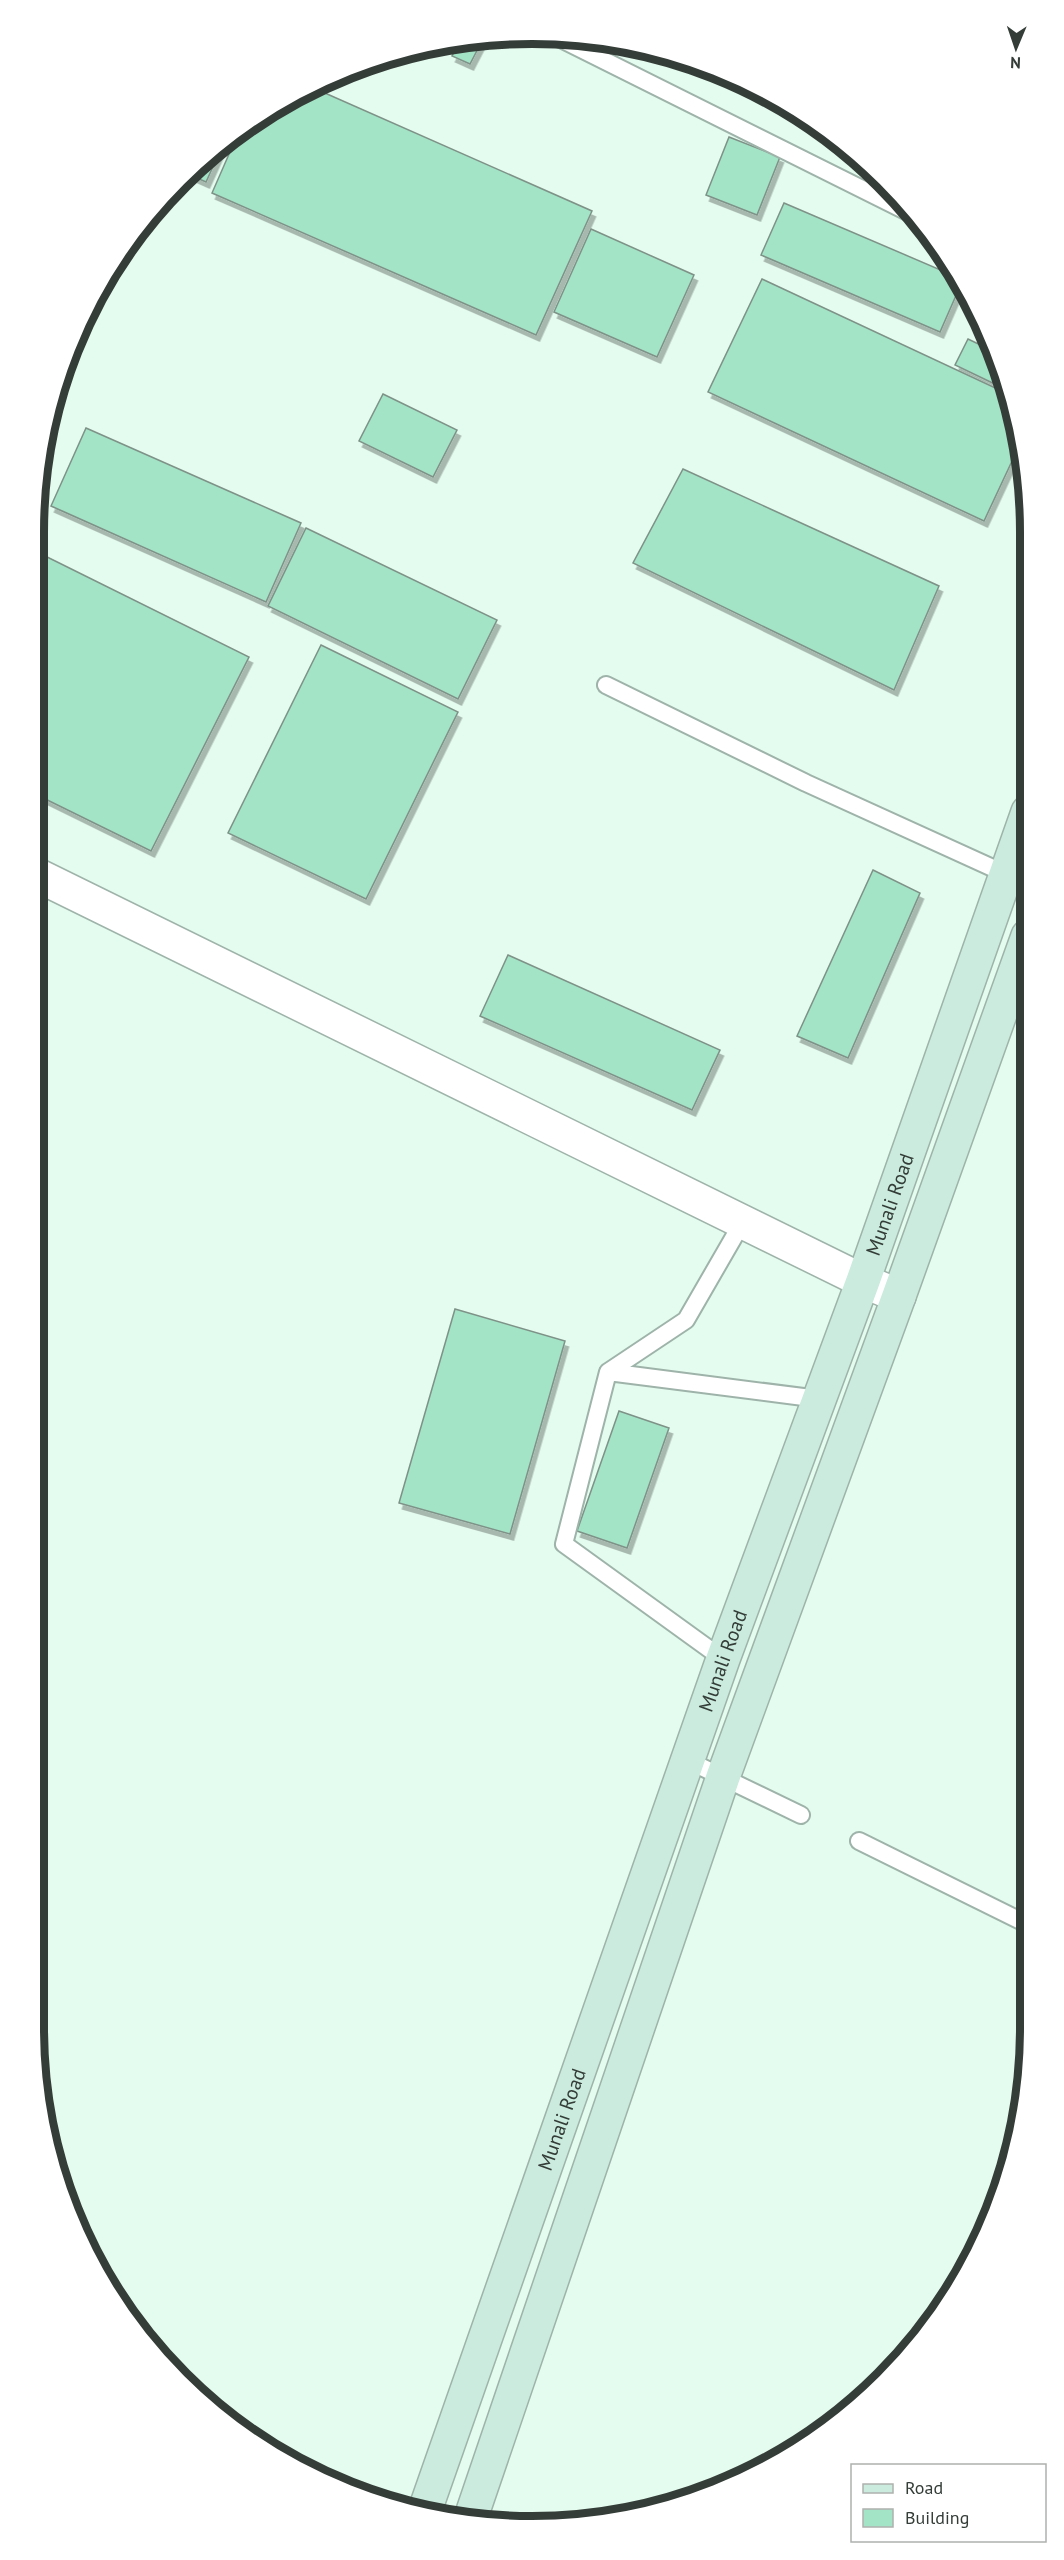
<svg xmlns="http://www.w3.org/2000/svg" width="1064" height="2560" viewBox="0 0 1064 2560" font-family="'PT Sans',sans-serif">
<defs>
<filter id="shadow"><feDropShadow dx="3.5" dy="6" stdDeviation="0" flood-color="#0004"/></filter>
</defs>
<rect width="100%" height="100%" fill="#e4fbef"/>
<!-- building -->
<path fill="#a3e3c6" stroke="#7e9288" stroke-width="1.5" filter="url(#shadow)" d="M484,37l-14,27 -18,-8 8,-15z
M309,86l283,125 -56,124 -324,-142 28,-64z
M729,137l51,20 -23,58 -51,-20z
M226,138l-20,44 -18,-8z
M784,203l173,74 4,7 -21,48 -179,-77z
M591,229l103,46 -37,82 -103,-45z
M762,279l242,113 16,52 -36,77 -276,-129z
M968,339l23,11 12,38 -48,-23z
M383,394l74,36 -24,47 -74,-36z
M86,428l215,95 -35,79 -215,-96z
M683,469l256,117 -45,104 -261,-127z
M306,528l191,92 -39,79 -190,-93z
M33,550l216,107 -98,194 -118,-58z
M321,645l137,67 -92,187 -138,-66z
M873,870l47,23 -72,165 -51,-22z
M508,955l212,95 -28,60 -212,-94z
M455,1309l110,32 -55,193 -111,-31z
M619,1411l50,17 -42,120 -50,-17z"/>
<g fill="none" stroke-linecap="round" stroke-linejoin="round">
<defs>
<path id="lane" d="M555,36l361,180
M606,685l200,98 222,101
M608,1372l211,27
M723,1659l-159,-115 44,-172 78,-52 56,-97
M687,1760l114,55
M859,1841l172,85"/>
<path id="street" d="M33,873l830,408 36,15"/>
<g id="secondary">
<path id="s1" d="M424,2513l299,-854 140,-378 165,-469"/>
<path d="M469,2523l254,-746 176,-481 129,-360"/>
</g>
</defs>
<!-- lane casing -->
<use href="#lane" stroke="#9eb3a9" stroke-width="20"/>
<!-- street casing -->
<use href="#street" stroke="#9eb3a9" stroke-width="36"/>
<!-- secondary casing -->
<use href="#secondary" stroke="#9eb3a9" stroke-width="36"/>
<!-- lane -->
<use href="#lane" stroke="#fff" stroke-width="16"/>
<!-- street -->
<use href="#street" stroke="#fff" stroke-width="33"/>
<!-- secondary -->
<use href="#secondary" stroke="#caebde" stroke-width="33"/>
</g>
<g text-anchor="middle" stroke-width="5" stroke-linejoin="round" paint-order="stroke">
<!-- street labels -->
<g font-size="20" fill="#343d38" stroke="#fff">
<text dy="7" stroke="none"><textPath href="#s1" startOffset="1389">Munali Road</textPath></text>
<text dy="7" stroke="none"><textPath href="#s1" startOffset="903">Munali Road</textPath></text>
<text dy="7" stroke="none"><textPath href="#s1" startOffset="417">Munali Road</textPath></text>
</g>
</g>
<!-- crop -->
<path d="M0 0H1064V2560H0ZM532 44H532A488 488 0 0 1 1020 532V2028A488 488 0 0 1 532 2516H532A488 488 0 0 1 44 2028V532A488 488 0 0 1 532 44Z" fill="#fff" fill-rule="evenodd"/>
<path fill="none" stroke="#343d38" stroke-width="8" d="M532 44H532A488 488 0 0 1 1020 532V2028A488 488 0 0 1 532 2516H532A488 488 0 0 1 44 2028V532A488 488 0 0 1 532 44Z"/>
<!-- legend -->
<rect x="851" y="2464" width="195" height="78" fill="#ffffff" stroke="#aeb1af" stroke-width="1.5"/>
<rect x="863" y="2484" width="30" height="9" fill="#caebde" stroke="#aeb1af" stroke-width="1.5"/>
<text x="905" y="2494" font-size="18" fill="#343d38">Road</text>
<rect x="863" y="2509" width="30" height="18" fill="#a3e3c6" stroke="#aeb1af" stroke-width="1.5"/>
<text x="905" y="2524" font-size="18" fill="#343d38">Building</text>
<!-- north arrow -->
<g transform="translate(1016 48) rotate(182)" stroke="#ffffff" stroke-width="4.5" paint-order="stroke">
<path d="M0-4.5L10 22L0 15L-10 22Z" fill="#343d38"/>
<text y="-9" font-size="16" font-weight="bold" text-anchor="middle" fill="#343d38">N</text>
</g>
</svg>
